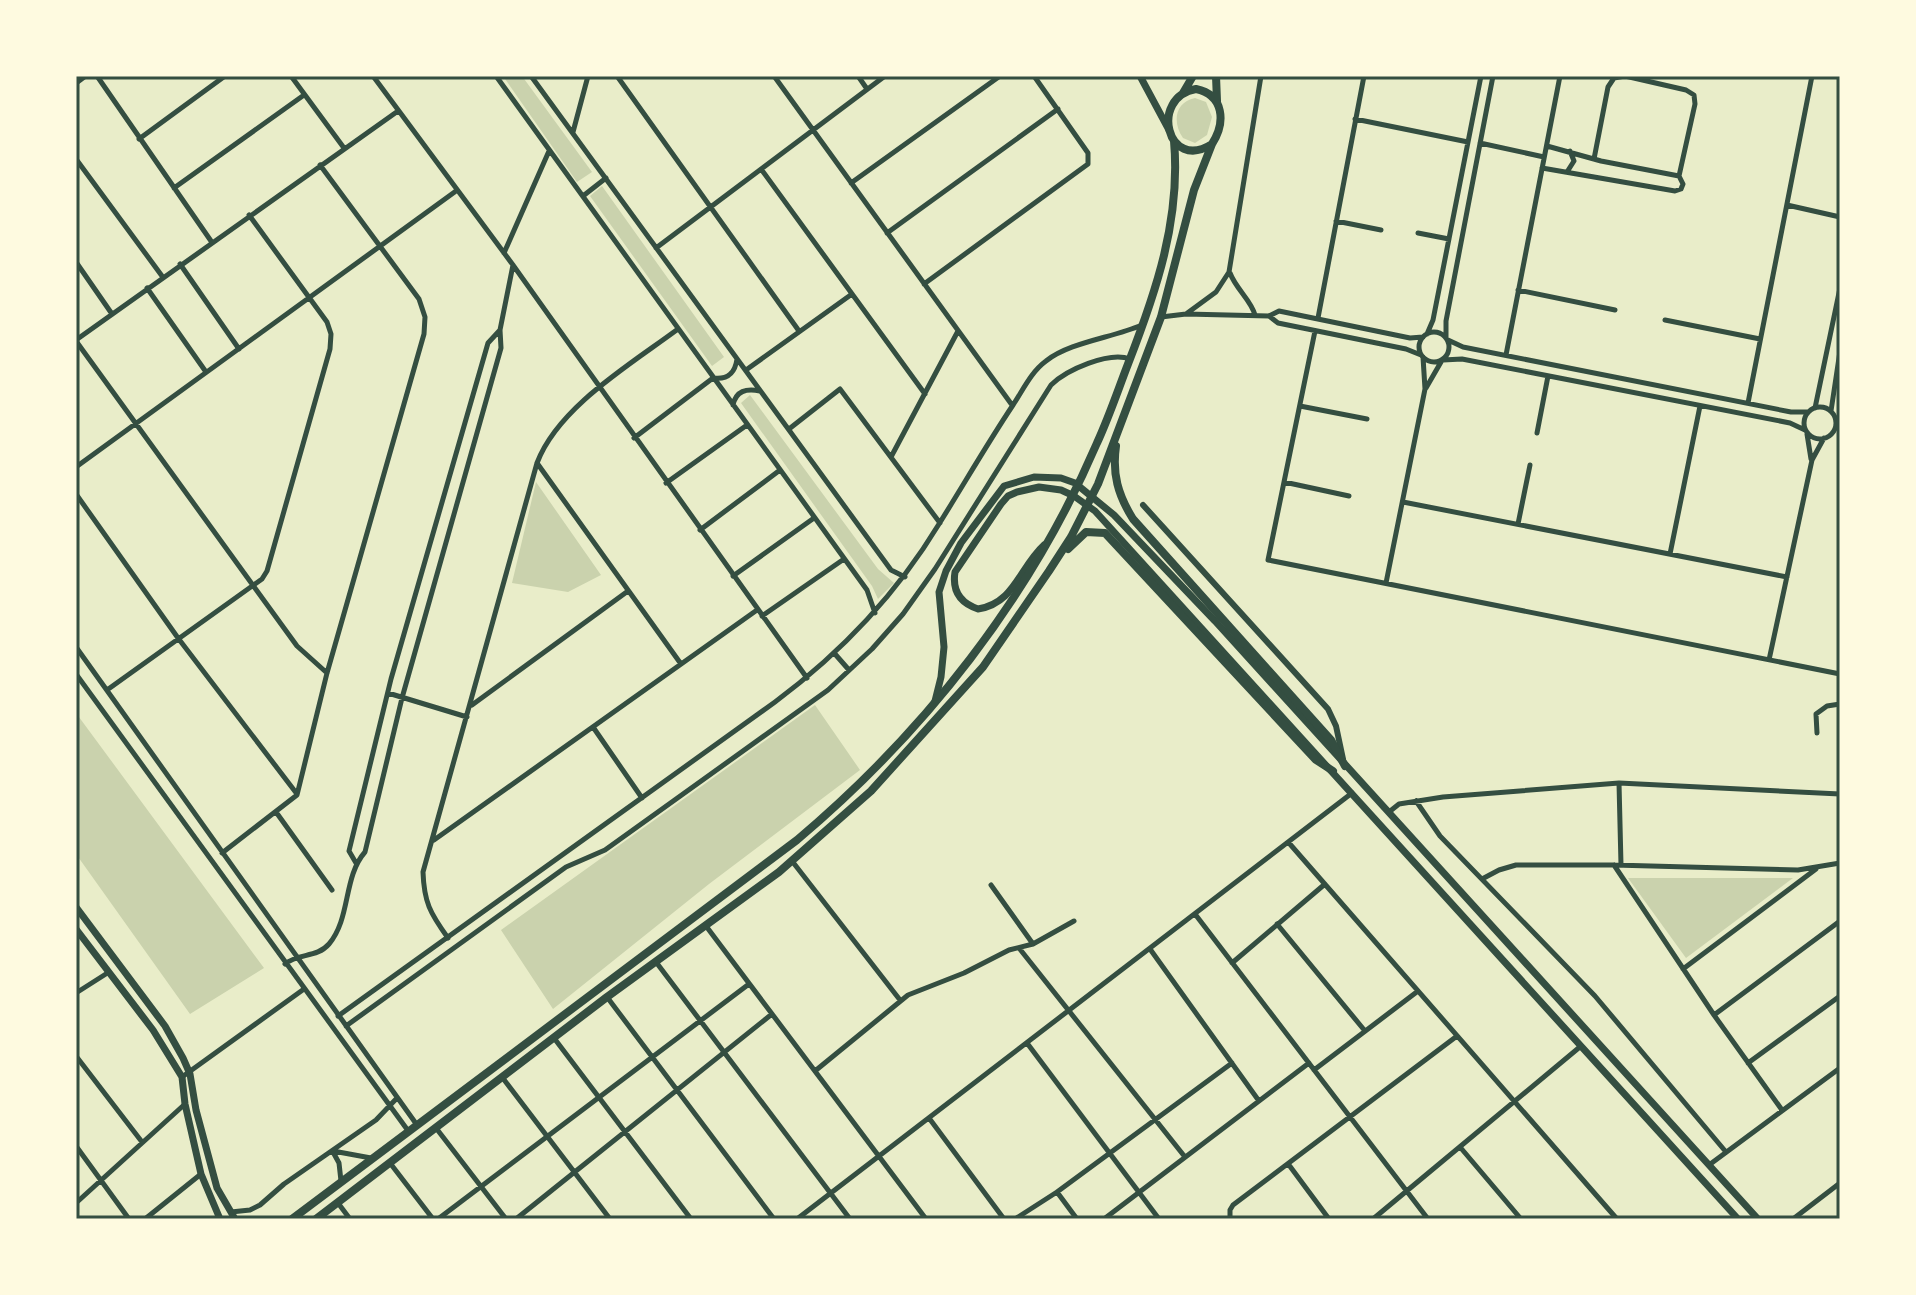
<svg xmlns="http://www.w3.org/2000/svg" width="1916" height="1295" viewBox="0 0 1916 1295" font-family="Roboto,sans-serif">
<rect width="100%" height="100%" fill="#e9edc9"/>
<!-- green -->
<path fill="#cad2ad" d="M503,76h19l70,96 -15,10z
M1195,98l11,4 6,15 -5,18 -12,8 -12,-5c-11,-16 -8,-36 12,-40z
M602,186l122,171 -12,9 -122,-170z
M750,395l128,174 16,14 -16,16 -6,-13 -131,-183z
M536,482l65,93 -33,17 -56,-9z
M815,705l45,65 -151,114 -156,125 -52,-79z
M76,713l188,255 -74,46 -114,-160z
M1628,878h165l-107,80z"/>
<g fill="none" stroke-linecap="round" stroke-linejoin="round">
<!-- minor -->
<path stroke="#344e41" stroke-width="5" d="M97,76l114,165
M291,76l53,72
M373,76l140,189 294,413
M496,76l371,514 8,23
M531,76l360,494 14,7
M617,76l182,255
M774,76l238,329
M858,76l9,13
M1355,119l113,23
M573,132l15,-56
M139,139l86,-63
M1480,143l64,14
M76,159l86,117
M1594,159l14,-72 6,-9 11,-2 61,14 8,5 1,9 -16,72
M1542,168l133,23 6,-2 2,-5 -4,-8 -78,-15 -54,-15
M761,169l164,225
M1567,172l7,-11 -4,-10
M851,183l149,-107
M174,188l130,-93
M583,196l23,-18
M1787,205l53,12
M1336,221l45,9
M887,233l171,-124
M1418,233l31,6
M656,248l229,-172
M504,253l45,-102
M76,262l36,52
M180,264l59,85
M1230,273c6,16 21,27 25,42
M924,284l164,-120v-11l-54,-77
M147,288l59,84
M1518,290l97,20
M1186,314l30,-22 13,-20 32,-196
M1269,316l9,7 128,26 15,6
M1161,317l25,-3 83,2 10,-5 131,27 13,-1
M1318,318l46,-242
M1665,320l95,19
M1315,331l-47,229 572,114
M1419 347a15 15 0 1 1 30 0a15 15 0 1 1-30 0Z
M1427,334l6,-14 48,-244
M1446,337v-16l47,-245
M76,340l322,-229
M1448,340l15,7 328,65h17
M76,341l221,305 30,27
M1506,355l54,-279
M1443,360l19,-1 328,64 15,7
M746,370l106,-76
M1426,388l15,-26
M1748,403l64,-327
M733,405c3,-14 13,-17 27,-14
M1300,406l67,13
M1804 423a16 16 0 1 1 32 0a16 16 0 1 1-32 0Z
M1815,408l25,-120
M1831,411l9,-60
M789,429l51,-40 100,134
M1537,433l11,-57
M1807,434l4,25
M634,438l79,-60c15,2 22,-5 24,-19
M891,457l67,-126
M537,463l144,201
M76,467l380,-276
M1284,482l65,14
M666,483l81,-58
M76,494l102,144 119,156
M1403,502l384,75
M1518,524l12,-59
M700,530l80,-60
M1670,554l30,-148
M733,576l81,-58
M1386,583l39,-194 -2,-32
M762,616l82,-57
M76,647l341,478
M835,654l14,16
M1769,660l43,-200 12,-22
M76,674l333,458
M107,690l155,-111 5,-8 63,-222 1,-15 -4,-12 -78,-107
M388,693l79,24
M472,705l156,-114
M593,727l49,71
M1817,733l-1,-19 11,-8 13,-2
M1619,783l2,82
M1416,801l24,35 155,160 131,156
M276,812l56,78
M1389,812l10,-8 44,-7 176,-14 221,11
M434,840l323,-230
M1289,843l328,376
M222,853l75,-58 30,-122 97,-339 1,-17 -6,-18 -99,-134
M792,861l108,139
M356,863l-7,-12 42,-172 97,-336 12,-13
M1614,865l100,150 68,95
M1482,879l17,-9 17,-5h98l184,5 42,-7
M991,885l42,59
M1195,914l233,305
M1277,924l88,107
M706,926l220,293
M448,938c-18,-25 -24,-36 -25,-66l114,-409c21,-56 94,-99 141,-134
M1019,948l166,209
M1150,949l109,152
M656,962l194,257
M1232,963l93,-79
M285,964c13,-11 32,-6 44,-20 22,-26 14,-67 36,-92l37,-154 99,-350 -1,-18 13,-65
M1683,969l133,-100
M76,993l33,-21
M607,997l167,222
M1714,1015l126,-94
M338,1016l437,-314c67,-50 121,-107 164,-178 25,-40 48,-80 74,-119 10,-15 18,-33 33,-44 24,-19 66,-23 96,-36
M346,1026l220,-159 39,-17 223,-160 44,-41 31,-35 32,-45 116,-184c15,-15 58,-34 79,-26
M554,1038l137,181
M1027,1043l132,176
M76,1056l66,86
M1748,1063l92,-67
M1314,1070l104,-79
M815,1071l93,-76 56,-22 45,-23 24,-6 41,-23
M182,1077l122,-88
M502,1077l108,142
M929,1118l75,101
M436,1128l70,91
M76,1146l53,73
M1460,1147l61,72
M333,1151l38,7
M333,1152l6,11 2,18
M390,1163l43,56
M1289,1165l40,54
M1709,1165l131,-97
M1057,1192l20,27
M76,1203l109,-99
M338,1203l12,16
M231,1212l19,-2 10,-5 24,-21 92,-64 21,-22
M145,1219l56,-45
M438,1219l311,-235
M516,1219l256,-205
M797,1219l555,-426
M1015,1219l42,-27 175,-129
M1104,1219l205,-156
M1230,1219v-9l3,-5 224,-169
M1373,1219l208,-173
M1793,1219l47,-36"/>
<!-- tertiary -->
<path stroke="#344e41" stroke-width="6" d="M1143,505l185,204 8,17 7,33"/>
<!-- secondary -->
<path stroke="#344e41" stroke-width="7" d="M76,82l8,-6
M76,907l89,119 18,32 7,16 6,36 21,78 18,31
M76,929l77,101 29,47 3,27 16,70 19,45"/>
<!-- primary -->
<path stroke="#344e41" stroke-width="7" d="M1140,76l29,54
M1044,545c-25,23 -29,58 -66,64 -18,-6 -26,-18 -23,-37l46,-68 7,-8 9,-4 22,-5 22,3 13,6 21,15 643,708
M935,701l6,-24 3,-30 -5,-55 7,-21 15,-28 43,-57 30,-9 27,1 14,5 39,32 101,106 543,598"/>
<!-- trunk -->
<path stroke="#344e41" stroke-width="8" d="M1216,76l1,25
M1196,89c28,6 30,33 16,55 -45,29 -63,-47 -16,-55z
M1183,93l10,-17
M1116,446c-4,28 2,49 17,73l198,221 14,26
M1068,549l18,-17 19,1 211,227 17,11
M292,1219l505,-379c128,-108 234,-243 300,-397 12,-26 21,-53 31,-79 28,-72 53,-145 46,-223
M316,1219l291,-222 172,-125 92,-81 112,-124 66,-96 22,-34 27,-53 63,-167 33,-127 18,-46"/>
</g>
<!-- border -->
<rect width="1916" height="1295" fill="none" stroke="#fefae0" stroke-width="156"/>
<rect x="78" y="78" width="1760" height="1139" fill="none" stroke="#344e41" stroke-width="3"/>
</svg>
